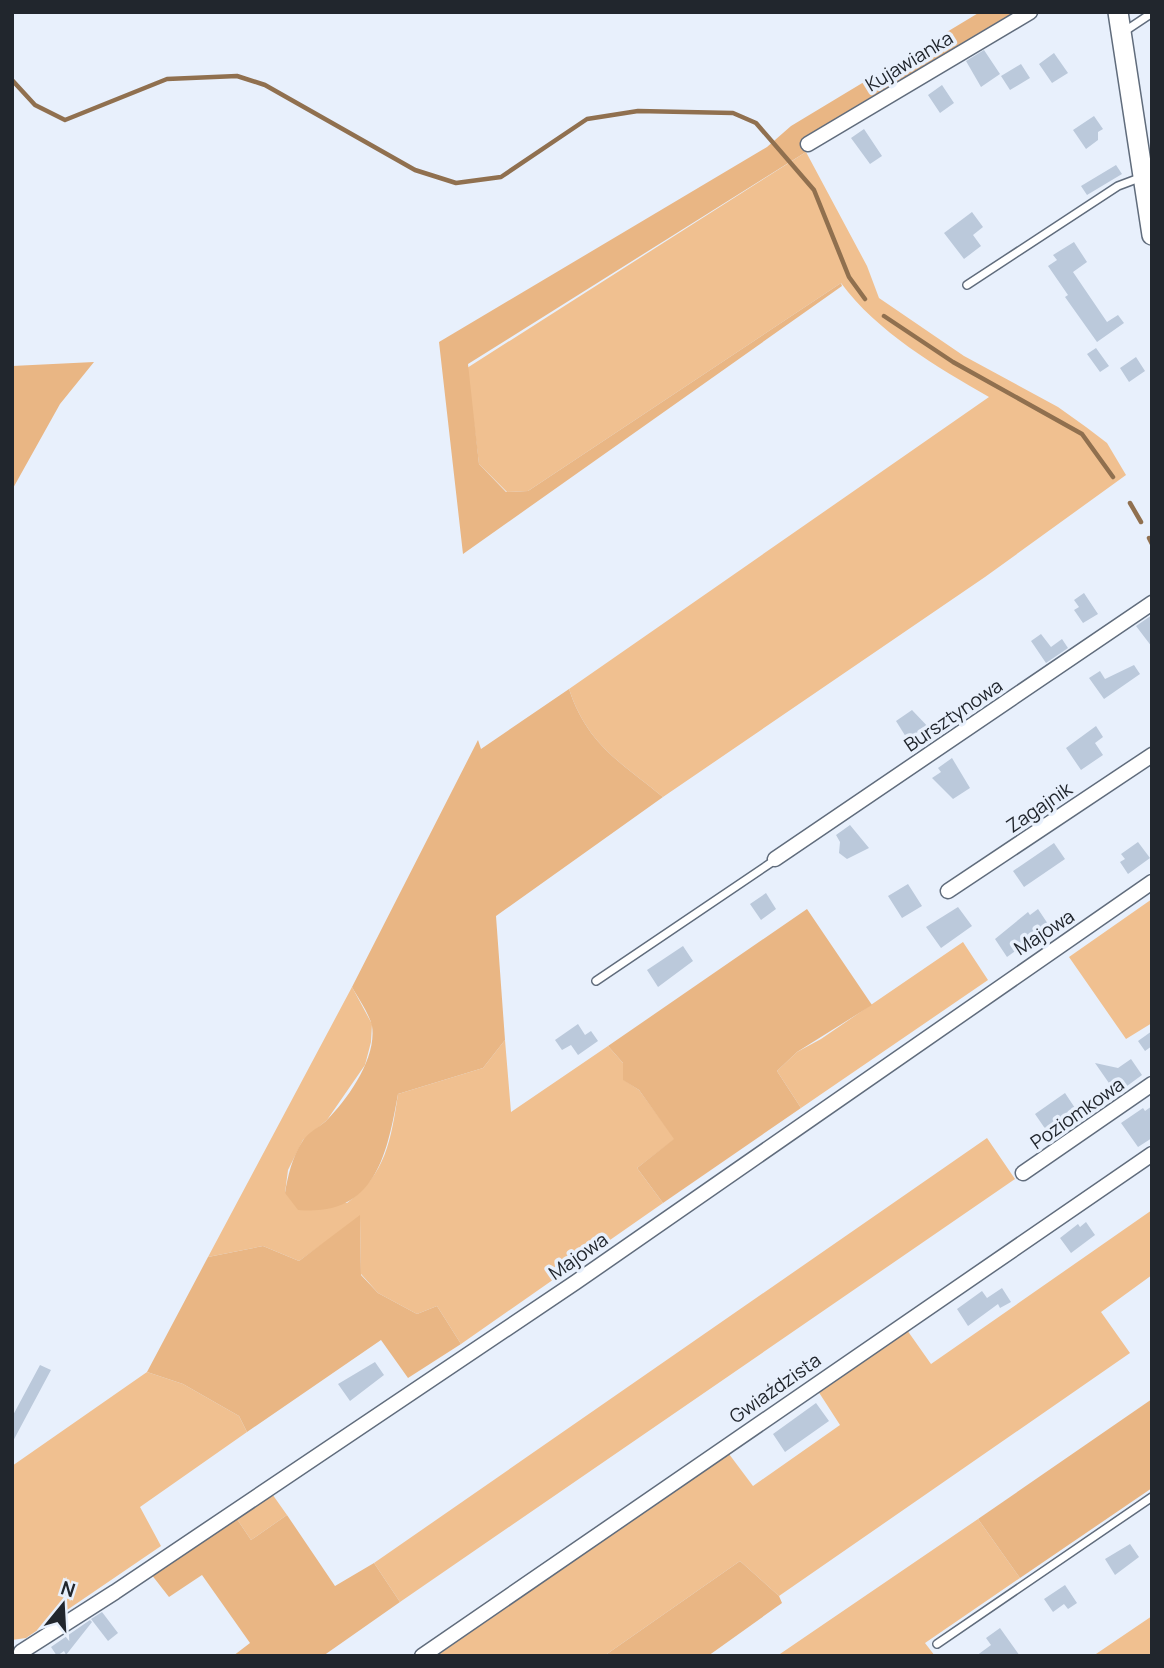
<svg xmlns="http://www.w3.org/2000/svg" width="1164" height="1668" viewBox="0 0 1164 1668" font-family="Manrope,sans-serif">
<rect width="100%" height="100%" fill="#e8f0fc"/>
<!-- green -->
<path fill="#f0c090" d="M806,152l61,114 12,32 85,58 94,51 28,20 21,16 19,32 -141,102 -322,220c-43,-35 -76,-53 -94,-108l420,-292c-52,-30 -112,-65 -148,-114l-313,208 -21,1 -28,-28 -12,-96z
M1152,899v124l-26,16 -57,-82z
M963,942l25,38 -187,128 -24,-37 20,-19 24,-13z
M352,987l20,37 -1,18 -6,23 -38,55 -24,20 -15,30 -3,23 62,10c39,-29 44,-63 51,-109l85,-26 22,-28 6,72 97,-66 15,17 1,17 15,10 36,49 -38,29 26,35 -202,141 -24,-38 -20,8 -39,-21 -17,-19 -1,-57 -61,44 -36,-15 -55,11z
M987,1138l28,41 -615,423 -26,-39z
M1152,1210v65l-51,37 29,41 -351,243 -39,-35 -136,95h-168l293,-202 24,32 87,-61 -22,-34 89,-61 24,34z
M147,1372l36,12 56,32 8,16 -107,75 21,39 -135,92 -14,2v-174z
M270,1491l17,24 -36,25 -16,-24z
M978,1519l42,59 -95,65 10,13h-158z
M1152,1616v40h-59z"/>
<!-- forest -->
<path fill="#e9b684" d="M980,12h36l-215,129 5,11 -338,212 11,100 27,28 22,-1 313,-208 1,3 -379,268 -24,-212 328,-195 24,-21z
M94,362l-34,42 -48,86v-124z
M569,689c18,55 51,73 94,108l-167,119 9,124 -22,28 -85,26c-11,61 -23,123 -100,116l-13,-17c3,-18 7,-35 17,-51 5,-9 16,-14 24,-21 22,-22 51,-63 46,-95 -3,-13 -14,-28 -20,-39l126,-247 3,9z
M807,909l65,96 -75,47 -20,19 24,37 -138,95 -26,-35 37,-29 -35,-49 -16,-10v-17l-15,-17z
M360,1215l1,60 17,18 39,21 20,-8 24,38 -53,34 -27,-38 -134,92 -8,-16 -56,-32 -36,-12 61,-115 55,-11 36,15z
M1152,1399v89l-132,90 -42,-59z
M287,1515l48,71 39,-23 26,39 -77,54h-90l17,-13 -48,-68 -33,22 -18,-23 84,-58 16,24z
M740,1561l39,35 3,7 -74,53h-104z"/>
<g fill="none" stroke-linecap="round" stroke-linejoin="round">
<!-- stream -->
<path stroke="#90704f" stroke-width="4.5" d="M12,80l23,25 30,15 102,-41 70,-3 28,9 150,85 41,13 45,-6 86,-58 51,-8 95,2 23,10 58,67 35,87 16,22
M884,316l69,46 129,72 31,43
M1130,503l11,19
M1149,538l3,6"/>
</g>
<!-- building -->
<path fill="#bbc9db" d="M984,50l16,24 -19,13 -15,-26z
M1054,53l14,20 -16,10 -13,-19z
M1021,64l9,14 -20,12 -9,-14z
M942,85l12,18 -14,10 -12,-18z
M1094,116l9,13 -5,3v8l-12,9 -13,-19z
M864,129l18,27 -12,8 -19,-26z
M1116,165l6,9 -35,21 -6,-9z
M972,212l11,15 -10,8 8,11 -17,13 -20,-26z
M1074,242l13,20 -14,10 34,50 11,-7 6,8 -27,19 -32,-45 3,-2 -20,-29 9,-6 -4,-5z
M1096,348l13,18 -9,6 -13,-18z
M1136,357l9,14 -16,11 -9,-14z
M1084,593l14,21 -15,9 -9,-13 5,-3 -5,-7z
M1152,615v32l-16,-21z
M1041,634l10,13 11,-8 6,9 -22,15 -15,-22z
M1134,665l6,9 -36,25 -15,-21 11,-7 5,8z
M912,710l20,21 -21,14 -15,-24z
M1096,726l7,11 -8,6 8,12 -22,15 -15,-22z
M952,758l18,30 -17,11 -21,-21 9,-6 -3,-4z
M850,825l19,23 -22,11 -8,-6 1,-11 -4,-7z
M1138,842l12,16 -22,16 -8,-12 5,-3 -4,-5z
M1054,843l11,16 -41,28 -11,-16z
M908,884l14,22 -20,12 -14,-22z
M766,893l10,16 -15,11 -11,-16z
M958,907l14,19 -31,22 -15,-21z
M1038,909l12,18 -33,20 1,2 -11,8 -12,-18 33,-27 2,3z
M683,946l10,15 -35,26 -11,-17z
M578,1024l7,11 6,-4 7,10 -20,14 -7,-10 -9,5 -7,-10z
M1152,1031v15l-7,5 -7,-10z
M1131,1059l11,16 -19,14 -5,-7 -7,4 -16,-23 23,5z
M1065,1093l10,15 -29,22 -11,-16z
M1152,1106v32l-14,9 -17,-24 22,-15 2,3z
M1086,1222l9,13 -24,18 -11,-15 18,-14 2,3z
M1002,1288l9,14 -11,6 -2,-4 -30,22 -11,-17 25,-18 5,7z
M375,1362l9,13 -34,26 -12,-17z
M40,1365l11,5 -39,73v-26z
M816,1403l13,18 -44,31 -12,-18z
M1130,1544l9,13 -24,18 -10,-16z
M1065,1585l12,18 -9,6 -4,-5 -11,8 -9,-13z
M102,1612l16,21 -10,8 -17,-22z
M90,1620l2,2 -26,33 -2,-4 -7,5 -6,-9z
M1000,1628l20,28h-44l15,-11 -5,-7z"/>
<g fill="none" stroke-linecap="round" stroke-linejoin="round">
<defs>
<path id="service" d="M1125,31l27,-18
M967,285l151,-99 24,-9
M596,981l179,-121
M937,1644l215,-147"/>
<path id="minor" d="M808,144l222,-132
M775,859l377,-256
M948,891l204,-136
M1023,1173l129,-89
M21,1652l94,-60 461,-310 576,-400
M422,1656l730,-502"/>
<path id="secondary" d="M1118,12l34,223"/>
</defs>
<!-- service casing -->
<use href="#service" stroke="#606c7c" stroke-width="10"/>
<!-- minor casing -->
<use href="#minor" stroke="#606c7c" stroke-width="17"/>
<!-- secondary casing -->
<use href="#secondary" stroke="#606c7c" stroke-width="22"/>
<!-- service -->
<use href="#service" stroke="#fff" stroke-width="7"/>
<!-- minor -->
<use href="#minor" stroke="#fff" stroke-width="14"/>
<!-- secondary -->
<use href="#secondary" stroke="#fff" stroke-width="19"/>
</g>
<g text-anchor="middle" stroke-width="7" stroke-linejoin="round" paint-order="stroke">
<!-- street labels -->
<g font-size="19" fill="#21262d" stroke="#e8f0fc">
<text transform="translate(909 61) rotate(-31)" y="7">Kujawianka</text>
<text transform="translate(953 715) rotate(-34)" y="7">Bursztynowa</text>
<text transform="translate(1039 807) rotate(-34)" y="7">Zagajnik</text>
<text transform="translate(1044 932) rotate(-33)" y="7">Majowa</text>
<text transform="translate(1077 1113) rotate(-35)" y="7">Poziomkowa</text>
<text transform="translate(578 1256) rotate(-35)" y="7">Majowa</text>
<text transform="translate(775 1388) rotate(-35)" y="7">Gwiaździsta</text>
</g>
</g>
<!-- border -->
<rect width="1164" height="1668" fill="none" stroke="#21262d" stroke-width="28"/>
<!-- north arrow -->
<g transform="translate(63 1605) rotate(18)" stroke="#e8f0fc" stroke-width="5" paint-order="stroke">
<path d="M0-5L12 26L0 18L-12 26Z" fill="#21262d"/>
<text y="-10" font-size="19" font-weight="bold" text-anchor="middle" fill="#21262d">N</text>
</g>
</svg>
